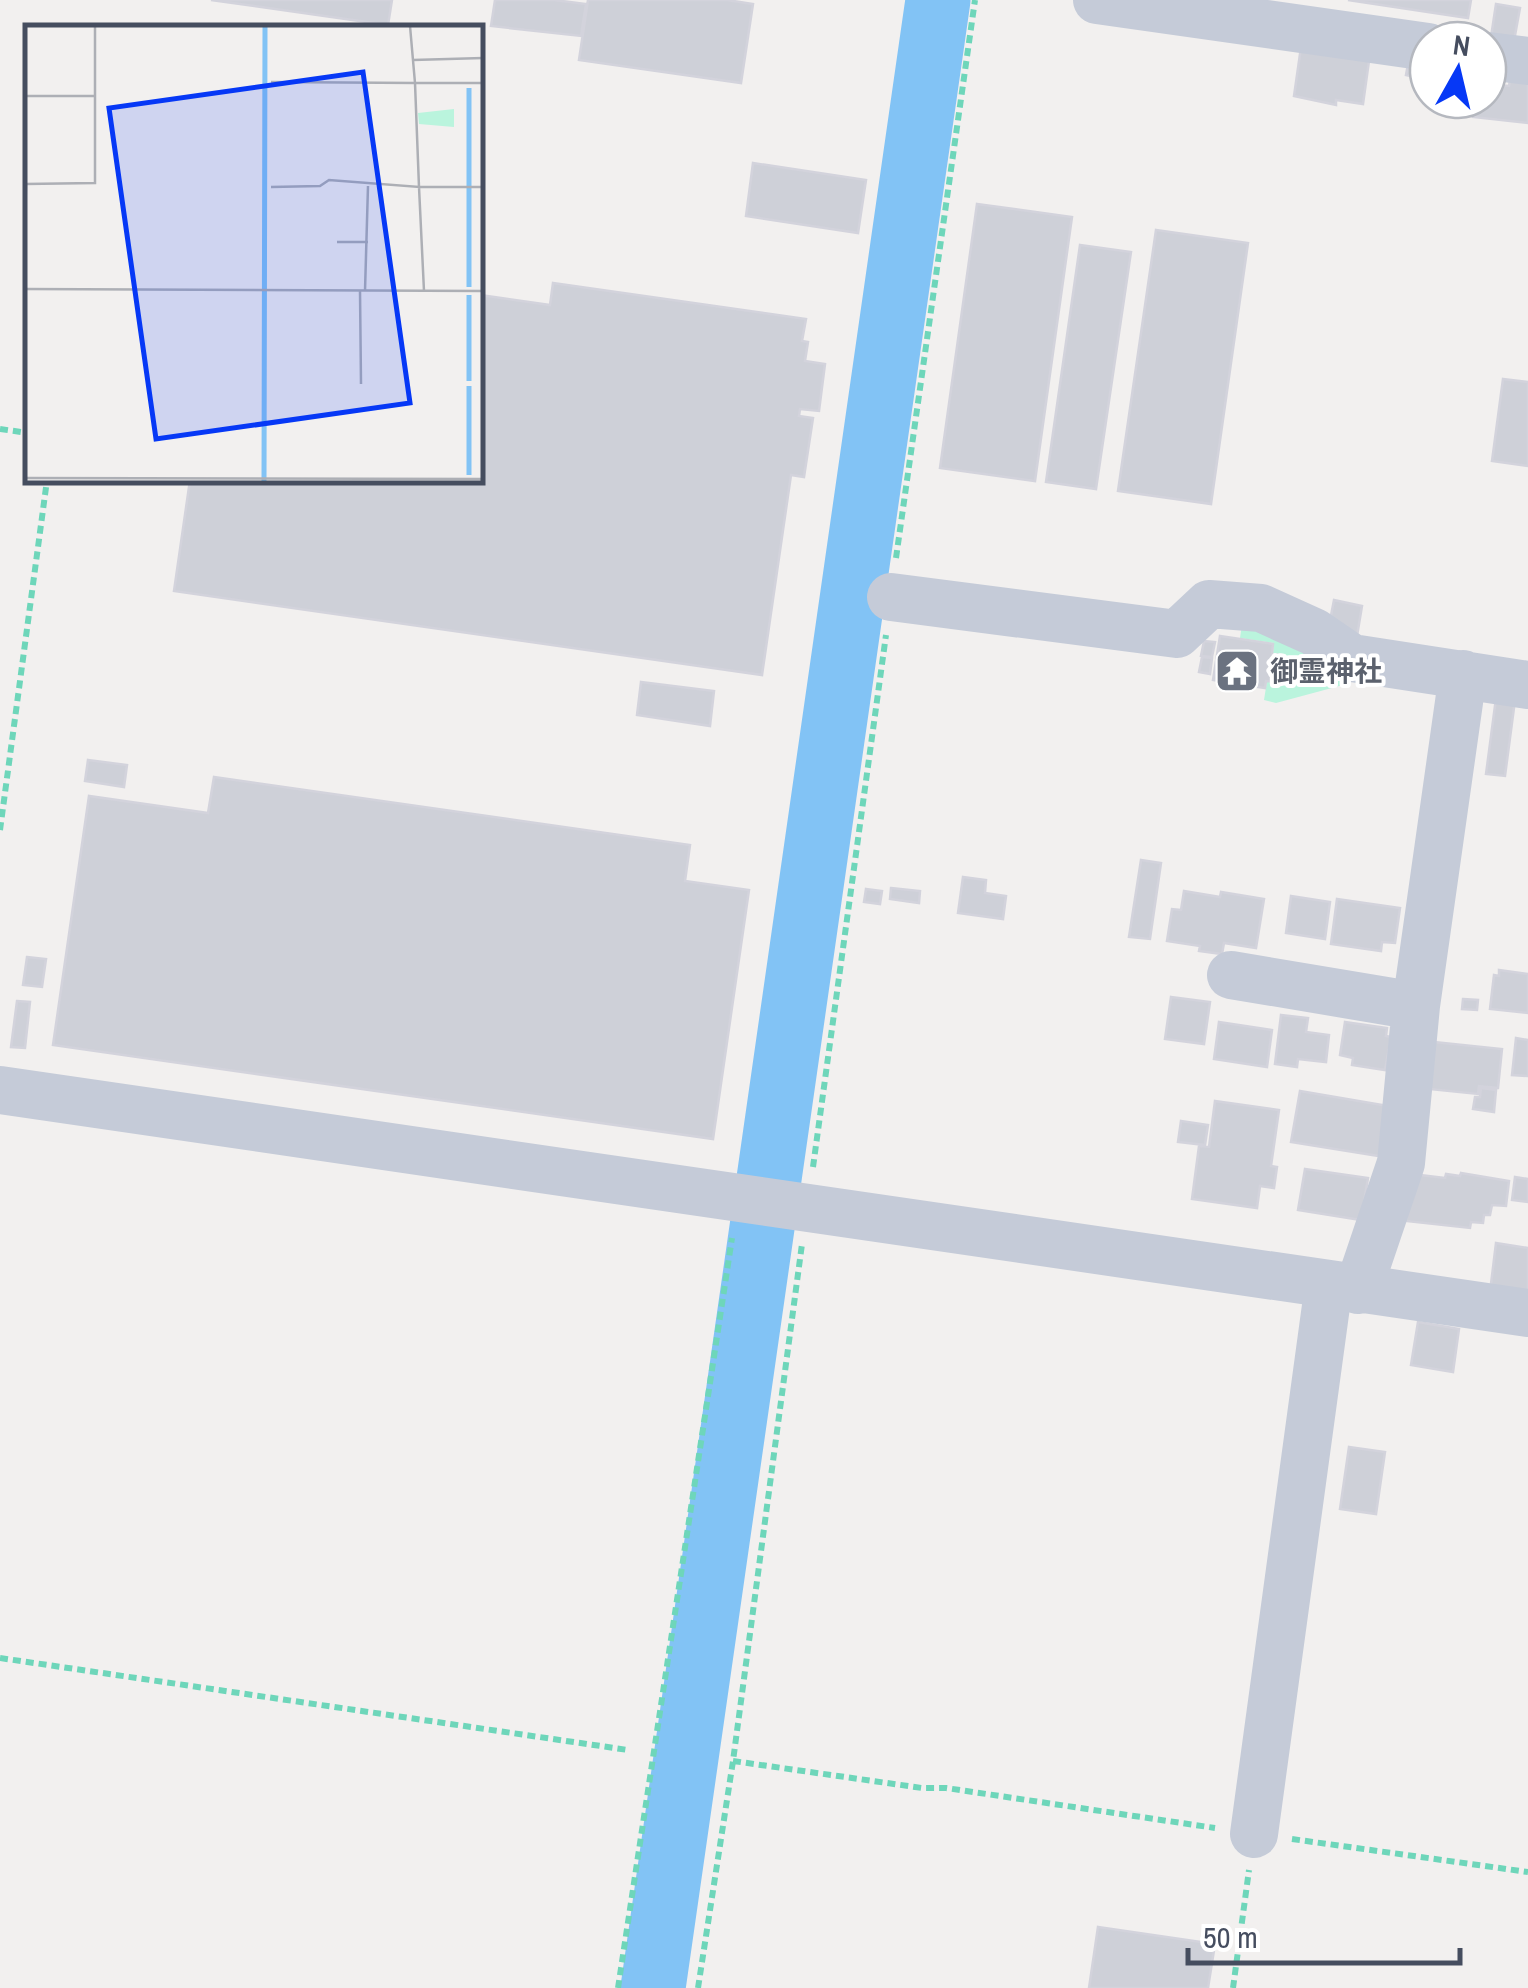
<svg xmlns="http://www.w3.org/2000/svg" width="1528" height="1988" viewBox="0 0 1528 1988" font-family="'Archivo Narrow','Noto Sans JP',sans-serif">
<rect width="100%" height="100%" fill="#f2f0ef"/>
<!-- green -->
<path fill="#baf4dd" d="M1243,618l100,56v11l-67,18 -12,-3 3,-19 12,1 4,-27 -10,-2 1,-10 -34,-5z"/>
<g fill="none" stroke-linecap="round" stroke-linejoin="round">
<!-- river -->
<path stroke="#82c3f5" stroke-width="65" d="M653,1988l285,-1988"/>
</g>
<!-- building -->
<path fill="#ced0d8" stroke="#d3d3dc" stroke-width="2.5" d="M211,0h181l-4,25z
M495,0h59l32,4 -5,32 -90,-10z
M588,0h139l26,4 -12,79 -162,-23z
M1348,0h123l-3,18z
M1496,4l24,4 -6,33 -23,-4z
M1451,26l32,3 -2,9 -32,-3z
M1301,47l68,14 -6,43 -27,-4v5l-42,-9z
M1408,64l20,4v12l-22,-5z
M1510,80l18,2v41l-55,-6 2,-17h13v-16l21,2z
M753,163l113,17 -8,53 -112,-17z
M977,204l95,13 -37,264 -95,-13z
M1156,230l92,13 -37,261 -93,-13z
M1080,245l51,7 -35,237 -50,-7z
M553,283l253,36 -4,22 6,1 -3,19 20,3 -6,47 -19,-2 -1,7 14,2 -9,59 -13,-2 -29,200 -588,-84 16,-111h290v-185l70,10z
M1503,379l25,3v84l-36,-5z
M1334,600l28,6 -5,30 -29,-5z
M1220,636l53,8 -1,10 10,1 -4,27 -12,-1 -1,7 -52,-8z
M1204,641l11,1 -3,15 -11,-1z
M1202,657l10,1 -2,16 -11,-2z
M641,682l73,9 -4,35 -73,-11z
M1496,698l19,2 -10,76 -19,-2z
M88,760l39,5 -3,22 -39,-6z
M214,777l476,68 -5,36 64,9 -36,249 -660,-94 36,-249 119,17z
M1141,860l20,3 -11,76 -21,-2z
M963,877l23,3 -1,13 21,3 -3,23 -45,-6z
M891,888l29,3 -1,12 -29,-4z
M866,889l16,2 -2,13 -16,-2z
M1184,891l36,6 1,-5 43,7 -8,49 -32,-5 -2,11 -23,-3 1,-5 -33,-5 5,-32 9,1z
M1291,896l39,6 -5,37 -39,-6z
M1337,899l63,9 -5,35 -13,-1 -1,9 -50,-7z
M27,957l19,2 -4,28 -19,-2z
M1499,970l29,4v39l-38,-4 4,-34 5,1z
M1171,997l39,5 -6,42 -39,-5z
M1463,999l15,1 -1,10 -15,-1z
M17,1001l13,1 -5,46 -14,-1z
M1281,1015l27,3 -2,14 23,3 -3,27 -28,-3 -1,8 -22,-3z
M1219,1022l53,8 -5,37 -53,-8z
M1345,1022l42,6 -1,8 5,1 -6,33 -33,-5 1,-7 -13,-3z
M1516,1038l12,2v36l-16,-1z
M1434,1042l68,7 -4,39 -19,-2 -1,8 -49,-5z
M1481,1088l15,2 -2,22 -21,-3 2,-12h5z
M1300,1091l94,16 -9,50 -94,-15z
M1215,1101l64,9 -8,56 6,1 -3,21 -14,-2 -3,22 -65,-9 7,-53 10,1z
M1181,1121l27,4 -3,20 -27,-3z
M1305,1169l63,9 -7,42 -63,-10z
M1461,1173l48,8 -3,25 -14,-1 -2,10h-6l-1,8 -12,-1 -1,6 -64,-7 5,-47 34,4 1,-4 14,2z
M1515,1177l13,2v23l-16,-2z
M1496,1243l32,5v49l-38,-5z
M1418,1322l41,7 -6,43 -42,-7z
M1349,1447l36,5 -9,62 -36,-5z
M1098,1927l117,17 -7,44h-119z"/>
<g fill="none" stroke-linecap="round" stroke-linejoin="round">
<!-- path -->
<path stroke="#6ed6ba" stroke-width="6" stroke-dasharray="8 5" stroke-linecap="butt" d="M0,429l28,4
M896,558l79,-558
M0,830l47,-350
M813,1167l73,-532
M0,1658l628,92
M733,1761l189,27h24l269,40
M1292,1839l236,33
M618,1988l114,-750
M698,1988l35,-227 69,-517
M1233,1988l16,-118"/>
<!-- minor -->
<path stroke="#c5cbd8" stroke-width="48" d="M1097,0l331,47
M1488,56l40,5
M891,597l286,37 32,-30 52,4 53,24 38,26 176,27
M1231,975l185,31
M0,1090l1528,223
M1358,1290l43,-127 15,-157 47,-332
M1254,1834l75,-550"/>
</g>
<!-- icons -->
<defs>
<symbol id="temple-square" viewBox="-11 -11 22 22"><rect x="-9" y="-9" width="18" height="18" rx="4" fill="#6b7280" stroke="#fff"/><path d="M0-6L5-2H3V0L6.5 2.5H4V6H1.5V3h-3V6H-4V2.5H-6.5L-3 0V-2H-5Z" fill="#fff"/></symbol>
</defs>
<g fill-rule="evenodd">
<use href="#temple-square" x="1212" y="646" width="50" height="50"/>
</g>
<g text-anchor="middle" stroke-width="8" stroke-linejoin="round" paint-order="stroke">
<!-- worship labels -->
<g font-size="28" font-weight="bold" fill="#5b616d" stroke="#fff" text-anchor="start">
<text x="1270" y="681">御霊神社</text>
</g>
</g>
<!-- overview -->
<g transform="translate(25 25)">
<rect width="458" height="458" fill="#f2f0ef"/>
<path d="M429,84v18l-35,-3 -1,-11z" fill="#baf4dd"/>
<path fill="none" stroke="#82c3f5" stroke-width="5" d="M444,262v-199M444,356v-86M444,450v-89M239,457l1,-456"/>
<path fill="none" stroke="#adafb5" stroke-width="2.5" d="M388,35l70,-2M246,57l144,1 -5,-57M0,71h69M0,159l70,-1v-157M246,162l49,-1 9,-6 90,7 -4,-104h68M0,206l1,-47M312,217h31M0,264l458,2M335,266l1,93M340,266l3,-105M399,266l-5,-104h64M0,453l458,1"/>
<path fill="#0638f6" fill-opacity="0.15" stroke="#0638f6" stroke-width="5" d="M338,47l47,331 -254,36 -47,-331z"/>
<rect width="458" height="458" fill="none" stroke="#454d5f" stroke-width="5"/>
</g>
<!-- north arrow -->
<g transform="translate(1458 70) rotate(8)"><circle r="48" fill="#ffffff" stroke="#b5b8bf" stroke-width="2.5"/>
<path d="M0-8L18 38L0 25L-18 38Z" fill="#0638f6"/>
<text y="-15" font-size="28" font-weight="bold" text-anchor="middle" fill="#454d5f">N</text>
</g>
<!-- scale -->
<path d="M1188 1948v15h272v-15" fill="none" stroke="#454d5f" stroke-width="5"/>
<text x="1203" y="1948" font-size="30" fill="#454d5f" stroke="#ffffff" stroke-width="8" paint-order="stroke">50 m</text>
</svg>
